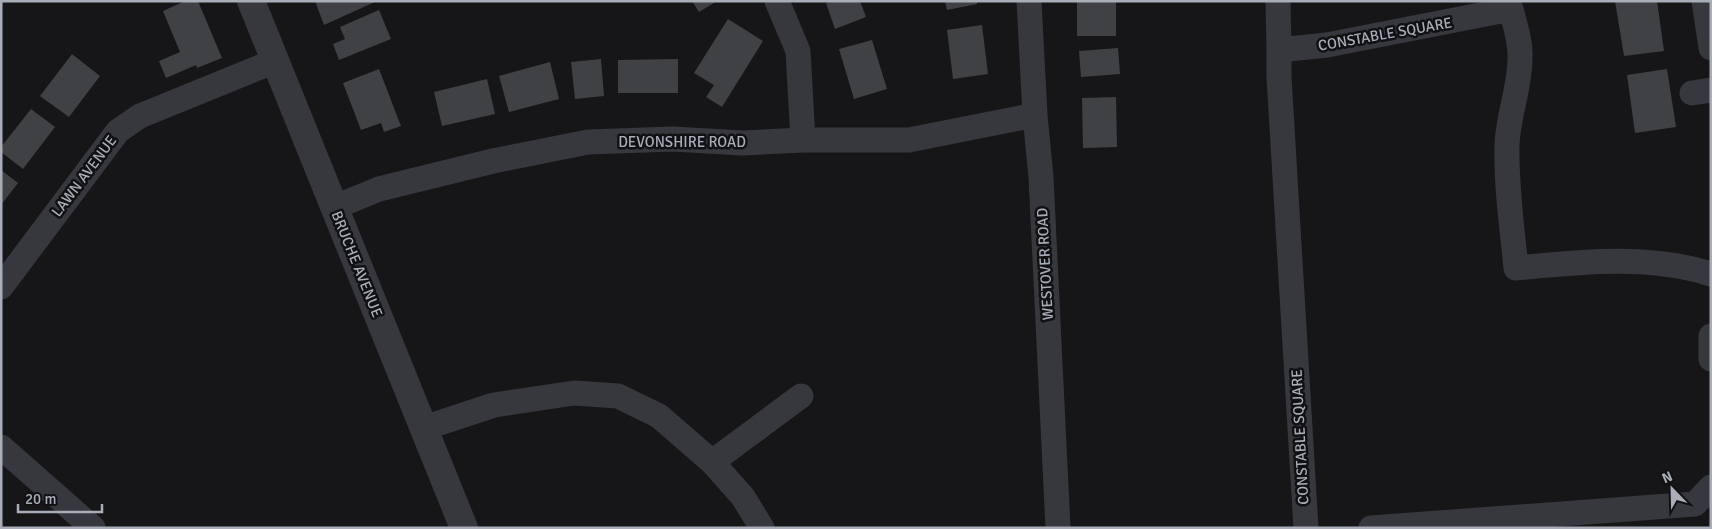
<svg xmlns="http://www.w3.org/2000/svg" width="1712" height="529" viewBox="0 0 1712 529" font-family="Signika,sans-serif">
<rect width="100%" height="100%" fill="#161618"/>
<!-- building -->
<path fill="#404145" d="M185,1h13l24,57 -25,10 -1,-3 -30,13 -7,-17 21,-9 -17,-41z
M315,1h62l-53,24z
M692,1h25l-18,11z
M831,1h29l6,16 -31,12 -9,-26z
M945,1h32v3l-30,6z
M1077,1h39v35h-39z
M1615,1h42l7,50 -40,5z
M379,10l12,29 -52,21 -6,-16 12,-5 -5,-12z
M728,19l35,22 -41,66 -16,-10 8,-12 -20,-12z
M982,25l6,49 -35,5 -6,-49z
M872,40l15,49 -33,10 -15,-50z
M1118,48l2,26 -39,3 -2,-26z
M72,54l28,22 -31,41 -29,-21z
M601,59l3,37 -29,3 -4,-37z
M678,59v34h-60v-33z
M550,62l9,37 -50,13 -10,-36z
M379,69l22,57 -17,6 -3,-9 -20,7 -18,-47z
M1667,69l9,58 -41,6 -8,-58z
M487,79l8,35 -53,12 -8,-34z
M1116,97l1,50 -34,1 -1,-50z
M31,109l24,18 -32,42 -22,-17v-5z
M1,170l17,13 -17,22z"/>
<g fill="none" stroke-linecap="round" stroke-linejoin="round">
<!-- minor -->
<path stroke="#37383d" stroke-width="25" d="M777,1l21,50 5,89
M1029,1l6,114 6,62 17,351
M1278,1l1,49
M1704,1l7,47
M1692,93l19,-3
M335,207l44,-18 114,-28 95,-19 85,-3 69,4 61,-3h106l126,-25
M1,287l117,-156 22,-15 135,-55
M1711,336v23
M424,428l70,-23 80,-12 44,3 41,20 53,46 31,35 19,31
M1,447l92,81
M712,462l89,-66
M1306,528l-27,-451v-27l48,-5 184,-36c4,16 10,33 9,49 0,29 -12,58 -13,87 -1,41 5,82 9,123 64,-6 132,-14 195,6
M1371,528l324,-24 16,-17"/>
<!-- tertiary -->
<path stroke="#37383d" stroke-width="28" d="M251,1l213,527"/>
</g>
<g text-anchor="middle" stroke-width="5" stroke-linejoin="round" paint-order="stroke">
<!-- street labels -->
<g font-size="15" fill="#a8adb8" stroke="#111113">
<text transform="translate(1385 34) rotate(-10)" y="5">CONSTABLE SQUARE</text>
<text x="682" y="147">DEVONSHIRE ROAD</text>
<text transform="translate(84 176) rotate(-53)" y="5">LAWN AVENUE</text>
<text transform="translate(357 264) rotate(68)" y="5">BRUCHE AVENUE</text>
<text transform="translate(1045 264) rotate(-93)" y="5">WESTOVER ROAD</text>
<text transform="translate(1300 437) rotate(-93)" y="5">CONSTABLE SQUARE</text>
</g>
</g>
<!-- border -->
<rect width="1712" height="529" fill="none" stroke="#a8adb8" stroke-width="5"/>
<!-- north arrow -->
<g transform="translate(1672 489) rotate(337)" stroke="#111113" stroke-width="4" paint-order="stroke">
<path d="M0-4L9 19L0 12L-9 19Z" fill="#a8adb8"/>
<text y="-8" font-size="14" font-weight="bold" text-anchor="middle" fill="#a8adb8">N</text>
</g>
<!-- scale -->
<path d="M18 504v8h84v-8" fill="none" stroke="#a8adb8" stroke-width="2.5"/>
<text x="25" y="504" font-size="15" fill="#a8adb8" stroke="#111113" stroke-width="4" paint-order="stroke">20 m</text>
</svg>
